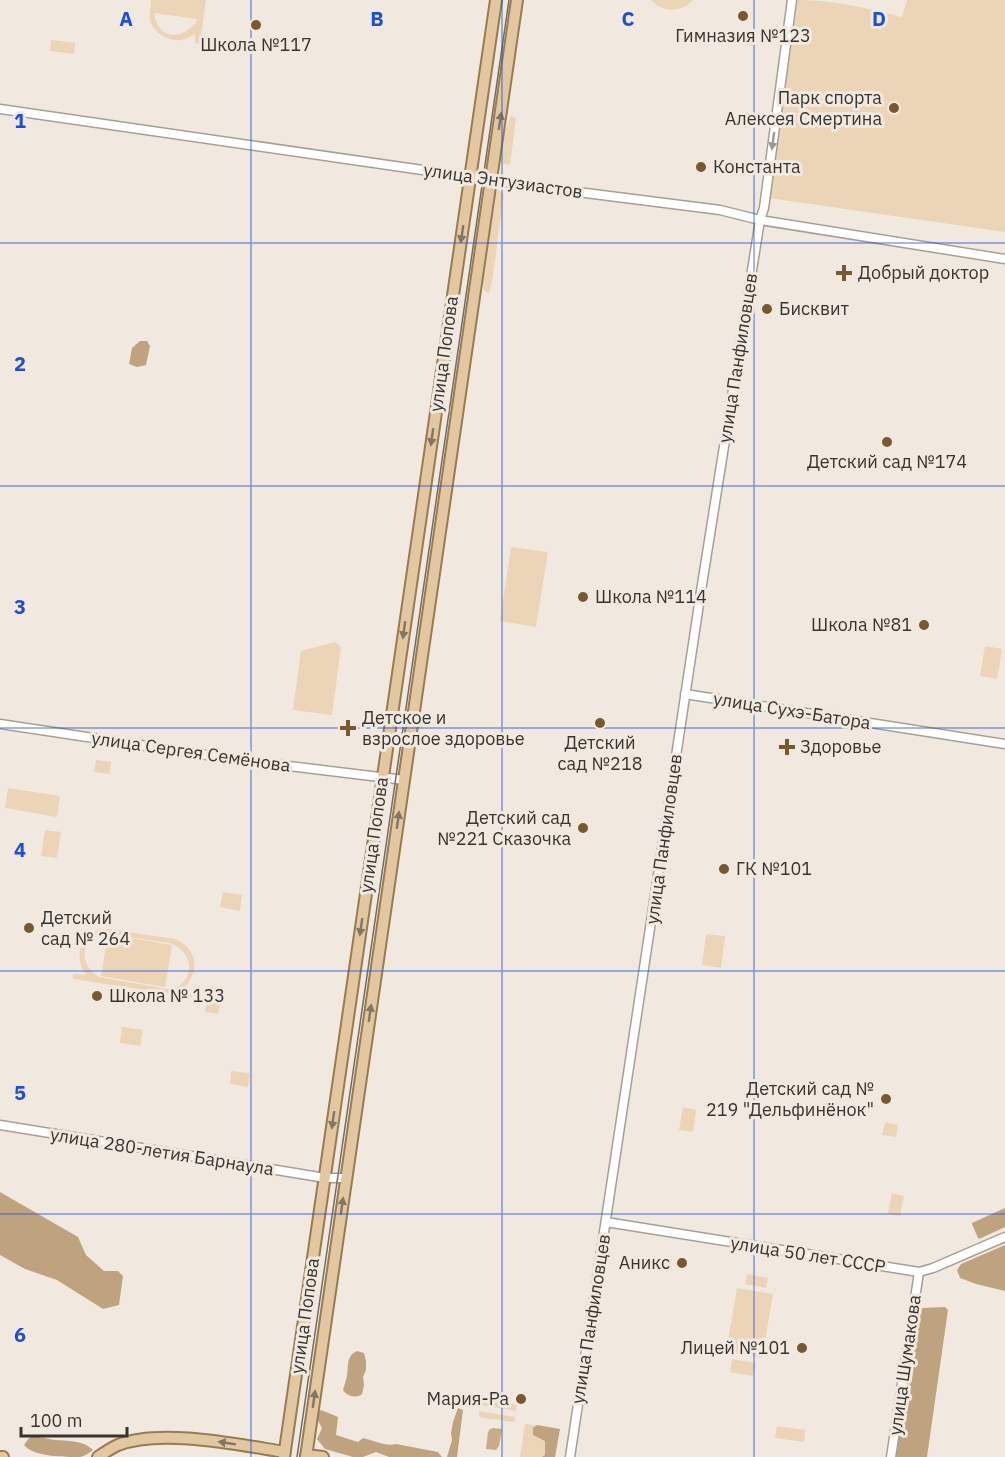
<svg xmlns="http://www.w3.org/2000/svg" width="1005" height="1457" viewBox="0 0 1005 1457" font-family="'IBM Plex Sans',sans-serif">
<rect width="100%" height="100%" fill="#f1e9df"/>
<!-- green -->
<path fill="#ecd4b7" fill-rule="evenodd" d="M151,0h55l-6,44 -5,-1v-9c-4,2 -8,5 -13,6 -13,2 -29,-7 -32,-20 -1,-6 1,-14 1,-20zM154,13l43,6v2c-15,20 -39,19 -43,-8z
M651,0h42c-12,13 -30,13 -42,0z
M798,0c35,0 70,8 104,17l5,-17h98v232l-236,-34z
M51,40l24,3 -1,11 -24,-3z
M511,116l4,1 1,2 -6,46 -9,-2 4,-32z
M498,190l6,4 -12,88 -3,11 -5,-2 -2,-8 12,-87z
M511,547l37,5 -12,75 -36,-6z
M335,642l6,5 -9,68 -39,-5 8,-59z
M985,646l17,3 -5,30 -17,-3z
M96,760l15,2 -1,12 -16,-2z
M8,788l52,8 -3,21 -52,-9z
M45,830l16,2 -4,26 -16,-2z
M223,892l19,3 -2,16 -20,-4z
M100,929h8l67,10c25,11 25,35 6,52l11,2v4l-119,-18v-5l13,1c-13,-18 -6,-38 14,-46zM104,933l65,10c26,7 28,43 -1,46l-69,-12c-21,-13 -19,-37 5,-44z
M108,934l64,11 -7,42 -64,-11z
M706,934l19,2 -4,32 -19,-3z
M207,1001l13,3 -2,10 -13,-2z
M122,1027l21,3 -3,16 -20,-3z
M231,1071l19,2 -2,14 -18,-3z
M683,1107l13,3 -3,22 -14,-2z
M885,1122l13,3 -2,12 -14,-2z
M892,1193l12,3 -4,20 -12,-2z
M747,1274l21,4 -2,10 -21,-4z
M737,1288l36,6 -11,64 -36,-6z
M732,1359l24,4 -3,13 -23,-4z
M481,1399l36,6 -1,6 -36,-6z
M479,1411l36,6v4l-3,1 -8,-1v-1l-23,-2 -2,-3z
M525,1424l34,5 -4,28h-35z
M777,1426l28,4 -1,12 -29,-4z"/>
<!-- forest -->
<path fill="#bfa37e" d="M140,341h7l3,5 -4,19 -9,2 -8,-3 3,-16z
M0,1192l78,45 8,18 18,16h14l5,5 -4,29 -16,4 -46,-29 -32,-11 -25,-14z
M1005,1208v19l-26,12 -1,-1 -6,-14v-1z
M1005,1245v46l-29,-7 -16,-6 -3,-8 4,-6z
M945,1307l3,3 -21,147h-31l23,-147 4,-2z
M357,1351l7,2 2,8v9l-3,7 1,8 -2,9c-6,5 -15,2 -19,-4 1,-3 2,-7 3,-10 4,-11 -2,-23 11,-29z
M458,1408l5,2 -6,47h-10l5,-17 -1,-7 2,-11z
M321,1410l17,7 -2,18 22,7 5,-4c9,2 24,9 33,6l42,8 4,5h-53l-13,-5 -13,5h-10l-28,-8 -8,-10 5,-11 -5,-9 2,-7z
M537,1425l23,4 -5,28h-13l3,-2v-14l-12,-6v-7z
M34,1436c7,1 14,3 20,4 14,1 29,0 39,10 -4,3 -8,6 -13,7 -15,0 -47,0 -56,-12l5,-7z"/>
<!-- water -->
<path fill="#c8ac87" d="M493,1428l9,1 -3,17 -3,4 -10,-1 2,-17 2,-3z"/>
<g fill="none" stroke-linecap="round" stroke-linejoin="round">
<defs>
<path id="minor" d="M0,109l554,80 166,21 40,10 245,39
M685,694l320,50
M0,724l240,36 164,20
M0,1125l301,49 24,4h21
M606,1222l313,50 14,-4 72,-31
M570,1457l131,-866 59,-371 4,-12 28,-208
M891,1457l28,-185"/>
<path id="major" d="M306,1455l17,2
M0,1457h3
M98,1457c6,-4 13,-9 20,-12 43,-17 122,0 167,7
M284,1457l212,-1457
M306,1457l211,-1457"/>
</defs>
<!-- minor casing -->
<use href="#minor" stroke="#a69f95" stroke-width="11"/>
<!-- major casing -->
<use href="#major" stroke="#997b50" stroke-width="14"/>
<!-- minor -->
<use href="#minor" stroke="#fff" stroke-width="8"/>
<!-- major -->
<use href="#major" stroke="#e2c7a1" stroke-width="10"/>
<!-- tram -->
<path stroke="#716c66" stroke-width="1.5" d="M297,1457l212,-1457"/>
</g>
<!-- one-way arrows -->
<defs><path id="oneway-solid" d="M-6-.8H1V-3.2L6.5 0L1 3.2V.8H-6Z" transform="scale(1.5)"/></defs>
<g fill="#847663">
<use href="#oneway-solid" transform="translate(500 121) rotate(-82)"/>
<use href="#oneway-solid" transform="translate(462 234) rotate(99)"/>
<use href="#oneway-solid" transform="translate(432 437) rotate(98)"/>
<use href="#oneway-solid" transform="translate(404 630) rotate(98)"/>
<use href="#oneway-solid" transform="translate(398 820) rotate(-82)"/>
<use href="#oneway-solid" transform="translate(361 927) rotate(98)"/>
<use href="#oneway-solid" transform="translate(370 1013) rotate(-82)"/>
<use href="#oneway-solid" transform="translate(333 1120) rotate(98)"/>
<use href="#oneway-solid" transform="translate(342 1206) rotate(-82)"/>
<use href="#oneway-solid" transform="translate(314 1399) rotate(-82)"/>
<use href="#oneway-solid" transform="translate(227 1443) rotate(-171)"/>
</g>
<use fill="#9b9a98" href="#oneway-solid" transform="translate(773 141) rotate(98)"/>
<!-- grid -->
<path fill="none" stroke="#1d4ed8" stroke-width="1.5" stroke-opacity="0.55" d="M251,0v1457M502,0v1457M754,0v1457M0,243h1005M0,486h1005M0,728h1005M0,971h1005M0,1214h1005"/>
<!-- markers -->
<g fill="#78592e" stroke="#f1e9df" stroke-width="2">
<circle cx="743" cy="16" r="6"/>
<circle cx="256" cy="25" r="6"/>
<circle cx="894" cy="108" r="6"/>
<circle cx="701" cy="167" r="6"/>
<path d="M841 264h6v6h6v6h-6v6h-6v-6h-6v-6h6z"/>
<circle cx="767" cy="309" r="6"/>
<circle cx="887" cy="442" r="6"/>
<circle cx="583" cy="597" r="6"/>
<circle cx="924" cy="625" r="6"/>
<circle cx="600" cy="723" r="6"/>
<path d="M345 719h6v6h6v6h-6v6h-6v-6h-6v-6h6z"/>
<path d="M784 738h6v6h6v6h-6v6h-6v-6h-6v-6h6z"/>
<circle cx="583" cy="828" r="6"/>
<circle cx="724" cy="869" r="6"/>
<circle cx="29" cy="928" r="6"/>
<circle cx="97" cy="996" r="6"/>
<circle cx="886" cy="1099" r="6"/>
<circle cx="682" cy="1263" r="6"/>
<circle cx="802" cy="1348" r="6"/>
<circle cx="521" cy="1399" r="6"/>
</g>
<g text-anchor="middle" stroke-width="6" stroke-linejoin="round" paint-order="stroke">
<!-- poi labels -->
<g font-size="18" fill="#373430" stroke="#f1e9df" text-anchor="start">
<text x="743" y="42" text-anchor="middle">Гимназия №123</text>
<text x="256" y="51" text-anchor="middle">Школа №117</text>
<text x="882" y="104" text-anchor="end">Парк спорта<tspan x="882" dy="21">Алексея Смертина</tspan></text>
<text x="713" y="173">Константа</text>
<text x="858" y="279">Добрый доктор</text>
<text x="779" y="315">Бисквит</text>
<text x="887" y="468" text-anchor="middle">Детский сад №174</text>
<text x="595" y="603">Школа №114</text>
<text x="912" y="631" text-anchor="end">Школа №81</text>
<text x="362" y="724">Детское и<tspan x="362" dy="21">взрослое здоровье</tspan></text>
<text x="600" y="749" text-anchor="middle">Детский<tspan x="600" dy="21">сад №218</tspan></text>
<text x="800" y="753">Здоровье</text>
<text x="571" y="824" text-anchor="end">Детский сад<tspan x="571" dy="21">№221 Сказочка</tspan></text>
<text x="736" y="875">ГК №101</text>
<text x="41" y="924">Детский<tspan x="41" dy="21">сад № 264</tspan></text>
<text x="109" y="1002">Школа № 133</text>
<text x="874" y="1095" text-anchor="end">Детский сад №<tspan x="874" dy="21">219 "Дельфинёнок"</tspan></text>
<text x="670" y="1269" text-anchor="end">Аникс</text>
<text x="790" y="1354" text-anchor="end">Лицей №101</text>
<text x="509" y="1405" text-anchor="end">Мария-Ра</text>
</g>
<!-- street labels -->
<g font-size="18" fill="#373430" stroke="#f1e9df">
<text transform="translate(503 181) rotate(8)" y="6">улица Энтузиастов</text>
<text transform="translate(444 354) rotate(-82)" y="6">улица Попова</text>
<text transform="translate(738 358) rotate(-81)" y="6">улица Панфиловцев</text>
<text transform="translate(792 711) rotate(9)" y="6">улица Сухэ-Батора</text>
<text transform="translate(191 752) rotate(8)" y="6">улица Сергея Семёнова</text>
<text transform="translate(374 835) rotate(-82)" y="6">улица Попова</text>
<text transform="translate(664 839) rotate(-82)" y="6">улица Панфиловцев</text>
<text transform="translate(162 1152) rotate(9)" y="6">улица 280-летия Барнаула</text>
<text transform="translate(808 1255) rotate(9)" y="6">улица 50 лет СССР</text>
<text transform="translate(305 1316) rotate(-82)" y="6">улица Попова</text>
<text transform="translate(591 1319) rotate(-81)" y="6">улица Панфиловцев</text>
<text transform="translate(905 1365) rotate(-82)" y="6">улица Шумакова</text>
</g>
</g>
<g font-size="20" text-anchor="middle" font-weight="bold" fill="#1d4ed8" stroke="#f1e9df" stroke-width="6" stroke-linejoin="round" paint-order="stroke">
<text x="126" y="26">A</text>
<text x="377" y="26">B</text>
<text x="628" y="26">C</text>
<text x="879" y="26">D</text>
<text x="20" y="128">1</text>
<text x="20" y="371">2</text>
<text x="20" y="614">3</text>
<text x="20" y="857">4</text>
<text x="20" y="1100">5</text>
<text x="20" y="1342">6</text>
</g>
<!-- scale -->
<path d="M21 1427v9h106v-9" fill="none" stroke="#373430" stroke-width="3"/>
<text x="30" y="1427" font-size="18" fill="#373430" stroke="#f1e9df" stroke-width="4.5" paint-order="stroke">100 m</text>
</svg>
